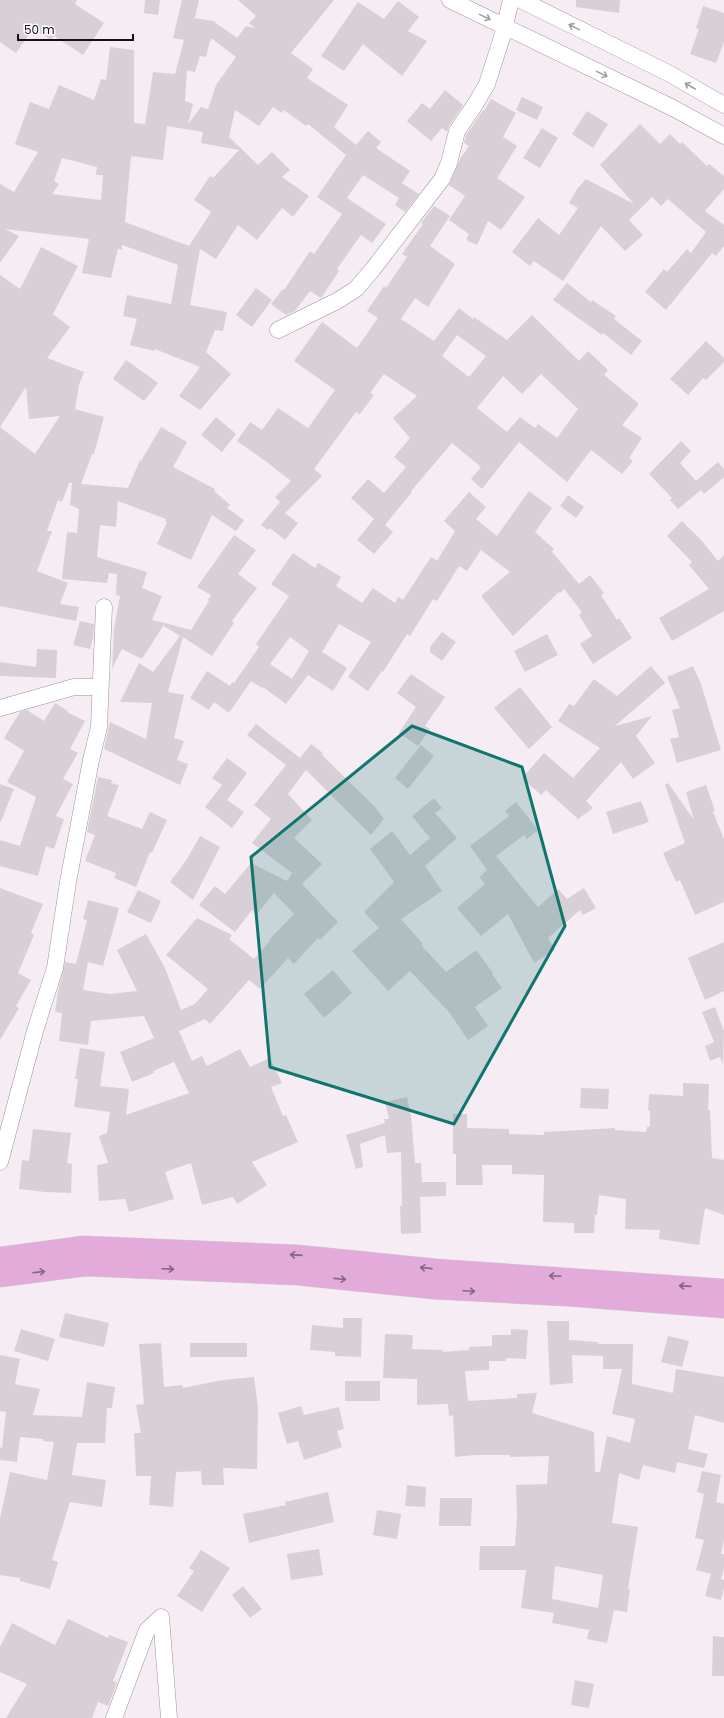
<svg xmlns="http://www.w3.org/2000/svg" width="724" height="1718" viewBox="0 0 724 1718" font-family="Poppins,sans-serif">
<rect width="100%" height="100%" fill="#f6edf4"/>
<!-- building -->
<path fill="#d8d0d6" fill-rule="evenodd" d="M0,0h77l-2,4 29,19 -21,32 -29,-19 -3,4 -18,-11 -17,24 -16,-11z
M145,0h15l-2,15 -14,-2z
M182,0h17l-4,18 18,3 24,17 9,-12 9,2 -6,-5 7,-7 -18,-16h96l-43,53 22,16 -6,9 41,27 -14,22 22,18 12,-14 13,11 -5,6 34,23 -8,12 17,11 -14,18 -10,-7 4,-7 -36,-23 -16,23 39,26 -14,19 -11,-8 -24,34 2,2 -18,27 -11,-7 -15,20 -9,4 -15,-11 12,-15 1,1 26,-39 4,3 28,-40 -25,-17 29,-42 -38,-31 -2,2 -22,-16 -2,3 -9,-6 -14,19 -24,-16 -6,27 29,28 14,-13 18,18 -8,7 27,19 -16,21 -11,-9 -25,32 -19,-15 -22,34 -16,-10 -10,56 37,7 -4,19 -8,-1 -9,22 25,22 -31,36 -21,-14 21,-29 -45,-18 -1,2 -24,-6 7,-26 -14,-3 4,-21 44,9 7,-39 -56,-20v5l-4,-1 -7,29 -29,-5 7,-34 -84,-10 14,7 -19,27v-79l14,8 24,-40 -23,-8 15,-42 19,7 10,-24 35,15 7,-21 5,1 4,-33 24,3v73l11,1 8,-52 22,2 9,-34 -11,-2zM211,38l25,19 -20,28 -8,24 -7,-2 -13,17 5,-20 -8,-3 2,-31 8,2 5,-16 6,1zM167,126l36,6 -2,11 38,7 -26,28 -3,-2 -16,24 17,12 -22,34 -64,-24 6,-66 32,4zM62,158l35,9 -1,8h7l-2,25 -49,-6 7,-10 -5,-3z
M576,0h44l-1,13 -43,-6z
M398,1l21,16 -11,14 19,10 -25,35 -39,-32 -19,27 -23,-15 37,-54 26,17z
M703,6l21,7v29l-8,21 -26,-9 9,-25 -3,-1z
M445,90l18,15 -14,21 -2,6 -5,-4 -11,13 -24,-20 15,-18 8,6z
M522,97l21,10 -6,13 -21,-10z
M491,99l25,14 -13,24 14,9 -20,32 28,19 -24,33 -13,-9 -11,24 -11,-5 3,-6 -20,-14 16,-24 -16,-11 11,-26 9,-13 -5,-3 2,-8 17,-25 1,1z
M587,111l21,13 -15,24 -21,-14z
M640,124l20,20 10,-10 10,10 2,-2 25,24 2,-2 15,12v13l-19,22 19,14v21l-8,10 -4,-3 -46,57 -21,-18 19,-23 3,3 20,-23 4,4 15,-21 -38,-33 -7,7 -9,-9 -23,23 14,15 -18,16 -24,-25 -38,55 -29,-20 -4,5 -18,-14 26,-34 21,17 19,-27 -9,-5 8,-14 9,-10 48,25 -34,-39z
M542,128l16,10 -18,30 -17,-10z
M434,206l16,10 -20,30 25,18 -27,43 -13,-9 -14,21 33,22 25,-33 14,11 1,-2 33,23 25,-25 47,46 9,-10 20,19 -4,5 35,29 -17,21 20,13 -13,20 4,3 -11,13 -31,-24 -24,32 -48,-40 -37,47 -11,-10 10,-12 -29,-24 -41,48 1,1 -27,33 8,7 -19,22 -17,-14 17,-21 -23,-21 17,-19 16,14 22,-26 -12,-10 16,-19 -17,-20 24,-22 -33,-22 -14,19 4,2 -14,19 -4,-2 -42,57 8,7 -37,37 13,10 -13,17 -15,-12 -2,2 -7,-5 19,-23 -5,-5 16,-16 -23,-18 -31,-22 13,-19 12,8 16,-22 30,20 27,-38 -41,-29 28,-39 35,26 21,-30 -11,-7 17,-25 2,2 21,-31 -5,-3 21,-30 -2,-1zM457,335l29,21 -17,21 -27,-21zM541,374l37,35 -21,29 -19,-14 -3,4 -15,-11 -13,15 -30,-24 26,-32 19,18z
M41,247l37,19 -25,48 17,13 -23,31 37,14 -5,13 -4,24 29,8 -10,37h-2l-11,30 47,4 12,-28 1,1 20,-34 26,15 -14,25 42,22 -1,2 16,14 -3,3 17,12 -8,11 -24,-16 -21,45 -34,-16 10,-22 -2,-1 1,-2 -48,-18 -2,26 -16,-2 -3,32 50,15 -5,16 20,8 -10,24 13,3 -23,36 -20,-10 -10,20 2,-40 6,-33 -4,-1 1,-21 -8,-1 -2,10 -45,-4 5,-47 10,1 2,-24 -9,-4 2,-22h-3l-7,19 -4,-2 -11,31h5l-15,40 31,12 -8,21 19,3 -3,14 -76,-15v-331l20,14zM26,387l3,32 31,-3 -25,38 -35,-27z
M567,283l24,19 1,-2 24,16 -2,3 28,22 -11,14 -28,-22 -1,2 -49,-35z
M256,288l16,12 -20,27 -16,-12z
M706,341l18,17v4l-18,18 -3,-2 -15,17 -18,-16z
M126,360l32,23 -14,18 -31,-22z
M216,417l20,17 -14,18 -21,-17z
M681,441l10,10 -11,12 16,18 22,-19 6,7v8l-20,17 -3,-4 -23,19 -8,-9 2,-2 -23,-24z
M529,491l23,17 -17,24 19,17 -2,3 27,32 11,-9 14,18 -3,2 16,25 2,-2 13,20 -39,26 -13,-20 12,-8 -13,-21 3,-3 -18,-23 -4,4 -1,-1 -46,44 -32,-40 29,-24 -29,-22 -14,21 -8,-5 -22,35 -4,-2 -23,37 -3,-2 -24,38 -1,-1 -14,20 -20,-14 23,-35 -32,-18 -17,28 25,16 -14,23 -25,-16 -22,29 -23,-17 -1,1 -11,-7 -22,32 -15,-11 -5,8 -19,-12 17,-27 23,15 2,-4 2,1 25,-36 -3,-3 33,-48 -18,-12 22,-31 22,15 3,-5 23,14 -5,9 26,17 11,-15 22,15 3,-6 5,3 28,-43 6,4 18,-30 -11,-10 25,-29 17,15 -10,12 21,17zM290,637l19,14 -17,28 -22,-15z
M568,495l16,12 -8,11 -16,-12z
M682,521l20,20 16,20 6,-6v56l-52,30 -13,-23 50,-29 -20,-24 3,-3 -25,-26z
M234,535l22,15 -18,24 19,14 -25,33 2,2 -22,33 -29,-19 -15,55 16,3 -10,43 10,3 -7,19 11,4 -8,21 -76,-36 5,-24 1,-3 36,17 6,-36 -32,-1 19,-39 14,9 27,-36 -16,-10 1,-3 26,7 18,-29 -1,-1 3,-5 -14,-8z
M80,621l14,3 -1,14 -3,11 -17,-4z
M442,632l14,10 -14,19 -12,-9v-5z
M547,634l11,21 -33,17 -11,-21z
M37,649l20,1 -1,28 -56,-2v-14l36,5z
M651,666l14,17 -50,43 37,-10 -16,20 19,27 -22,16 -12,-17 -35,39 7,7 -15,11 -32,-29 -5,5 -19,-17 22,-25 29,25 27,-30 -42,-27 11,-17 5,2 20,-27 23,17z
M693,666l8,18 20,66 -44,13 -7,-24 9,-2 -7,-27 8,-2 -13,-31z
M411,674l34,23 -20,29 5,3 -12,17 -19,-13 17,-26 -19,-14z
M520,687l32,40 -23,22 -35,-41z
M55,703l13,8 -1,1 18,9 -15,28 8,4 -15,26 10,5 -17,32 8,3 -10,30 -8,-3 -8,30 -38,-10v-26l20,6 16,-49 -29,-15 17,-31 -20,-13 16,-26 7,-2 17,11z
M256,724l44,34 11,-14 12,9 -1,2 53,52 9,12 -13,16 -65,-65 -18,24 24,26 -18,18 28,26 -20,20 36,38 -18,18 -2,-2 -24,26 -6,-6 -28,31 -11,-9 -39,44 -5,-5 -26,12 13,30 10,-5 5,10 33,-17 10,18 20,-9 12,25 -11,4 12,29 3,-1 12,27 -46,20 15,23 -30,19 -4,-7 -31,8 -11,-42 -26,9 9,27 -45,13 -4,-13 -26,2 -2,-36 11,-2 -9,-27 8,-3 3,-21 -36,-5 4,-28h-3l5,-31 25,4 -5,34 29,3 -3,26 63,-22 -15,-31 -21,9 1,2 -22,9 -12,-30 34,-14 -10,-22 -53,5 -3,24 -29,-4 3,-28 -7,-1 3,-21 7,-29 11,2 11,-44 -4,-1 5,-19 31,8 -16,58 -15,-4 -5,28 27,4 27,-3 -20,-41 29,-16 19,34 16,42 14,-6 13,-15 -42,-34 31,-37 35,17 -3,4 25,20 16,-18 -1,-1 25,-26 -20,-21 -17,21 -5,-4 -17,22 -36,-27 16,-19 10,8 26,-31 36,18 5,-8 -40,-30 19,-24 -17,-14 32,-40 -39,-30z
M421,745l13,11 -26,33 -13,-11z
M227,758l20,15 -20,27 17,12 -12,16 -27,-21 17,-22 -10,-7z
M98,777l14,3 -1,3 8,2 -12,31 35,13 8,-17 17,8 -15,33 -2,-1 -14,35 -22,-9 2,-5 -31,-12 10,-26 -8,-3z
M668,783l26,37 -8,-28 20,-7 9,26 -2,1 11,27v63l-29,13 -15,-35 -4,2 -13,-29 22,-10 -20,-58z
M0,784l14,5 -13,32h-1z
M434,798l8,10 -7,5 22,25 -32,28 17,25 -41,28 22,25 -2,1 25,27 30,-22 17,23 -1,1 10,14 -27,19 13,19 -20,14 -19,-28 -39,-41 -22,20 -36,-40 27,-23 -15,-16 30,-30 -24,-33 22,-18 18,24 20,-17 -18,-22z
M641,801l8,21 -36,12 -7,-22z
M516,802l22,28 -11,9 -3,-4 -28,21 42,51 20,-18 9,10 17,-11 12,20 -13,7 -3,-5 -32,28 7,12 -21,13 -26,-49 -27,22 -24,-28 28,-24 -6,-7 8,-7 -17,-24 39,-30 -4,-5z
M200,836l20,11 -27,53 -23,-18 17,-23z
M0,888l43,16 -12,29 3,2 -16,38 13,7 -15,26 3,2 -19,32z
M138,890l23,11 -10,22 -24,-11z
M724,942v49l-19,9 -17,-42z
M333,970l19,23 -28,25 -20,-24z
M715,1007l9,24 -1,34 -3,-8 -10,4 -5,-15 9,-4 -12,-30z
M683,1083l26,1 -1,26h2l2,48 12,2v55l-19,-7 -6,37 -40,-6 1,-9 -35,-1 1,-30 -27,-4 -2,20h-2l-1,18h-20v-10l-31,-1 1,-47 -32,-1v-9h-30l1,20h-27v-31h-3v-40h14v14l42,1v5l35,1v-3l71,-4v2l31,2 1,-5 3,-1v-15l-2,-1 1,-16 34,2z
M581,1088l28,1 -1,20 -28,-1z
M407,1097l4,19 4,47h6l1,19h24v14l-26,1 1,36 -20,1 -1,-28h2l-1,-54 -14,1 -2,-18 -25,9 3,23 -7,2 -10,-34 39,-12 -1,-4h5l-4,-17z
M33,1129l38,4 -4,30 5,1 -1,29 -26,-1 -26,-3 3,-29 7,1z
M65,1313l44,10 -5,24 -45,-10z
M343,1318h19l-1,39 -26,-1v-4l-25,-2 2,-25 31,3z
M547,1321h22v19l29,2v2h35l-1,40 41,9 3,-24 48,8v46l-29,-8 -7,34 20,5 -4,14 -27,-6 -2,11 -32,-8 -4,15 -20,-7 -7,50 26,4 -10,62h2l-3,23 -13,-2 -7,33 -20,-4 2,-9 -37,-7 2,-10 -33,-5 5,-38h-47l1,-24h35l2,-30 -1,-31 31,-1 2,-28 -39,1v-2h-35l-20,2 -2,-42 -4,1 -1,-12 -31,1v-26l-34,-1 2,-44 28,1 -1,14 31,1v2l26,-2v-3l23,-1v-11h19v-6l17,1 -2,29 -20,-1v3h-17v9l-24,1 3,30 49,-3v-4l20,-1 -5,20 62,19 1,40h5l7,-36 23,7 5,-24 -23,-5 10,-45h-19v-13l-31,-1 1,28 -23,2zM555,1566l48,9 -5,33 -46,-9z
M21,1329l34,10 -7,22 -34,-10z
M668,1336l21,5 -7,26 -21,-5z
M161,1343l3,44 18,-2 1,3 40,-8 31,-3 4,31 -1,61 -34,-1 1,17h-22l-1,-14 -25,1 -3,35 -24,-2 2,-29h-15l-2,-43h7l-5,-28 8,-1 -5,-60z
M190,1343h57v14h-57z
M0,1355l20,4 -5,25 25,5 -7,26 49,2 5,-35 28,5 -3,21h-5l-2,35h-28l-5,32 34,5 -4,27 -32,-5 -18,58 6,2 -8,27 -30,-8v-3l-20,-3v-57l10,-46 37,8 7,-38 -11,-1v-2l-23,-2 -3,25 -17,-2v-13l2,1 4,-36 -6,-1z
M345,1381h35v20h-35z
M301,1406l3,9 35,-8 5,22 -7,2 5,16 -38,13 -6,-19 -11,3 -9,-31z
M702,1471l19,4 -5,27 8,2v36l-3,14h3v15l-3,10 3,1v8l-3,12 -16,-4 6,-22 -15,-4 8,-30 -9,-2 9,-44 -7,-2z
M407,1485l19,2 -1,20 -20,-1z
M328,1492l6,30 -85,21 -6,-29 43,-9 -1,-3z
M440,1498h32l-1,28h-32z
M377,1510l24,4 -4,25 -24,-4z
M319,1549l4,26 -32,5 -4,-26z
M201,1550l29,18 -28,44 -25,-16 17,-25 -5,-3z
M243,1586l19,23 -12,9 -18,-23z
M68,1619l40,19 1,-3 19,7 -15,39 4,2 -9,23 -10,-4 -6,16h-86l21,-34 -27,-12v-25l12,-24 43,22z
M713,1636l11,1v39h-12z
M575,1680l19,4 -5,24 -18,-3z"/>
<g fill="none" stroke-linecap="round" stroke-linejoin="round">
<defs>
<path id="minor" d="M450,0l223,108 51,28
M521,0l149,74 54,31
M278,330l59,-29 19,-12 17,-20 69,-90 7,-16 8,-32 19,-28 11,-19 16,-50 8,-34
M0,708l74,-21h26
M0,1162l35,-131 20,-63 13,-86 23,-122 8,-33 5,-120
M114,1718l33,-88 14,-13 8,101"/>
<path id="major" d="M0,1257l84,-11 214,9 138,14 288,20
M0,1277l85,-11 212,9 137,14 133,7 157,12"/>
</defs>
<!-- minor casing -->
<use href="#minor" stroke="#9c949a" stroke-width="17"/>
<!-- major casing -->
<use href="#major" stroke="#d0cfd0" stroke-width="21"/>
<!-- minor -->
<use href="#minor" stroke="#fff" stroke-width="16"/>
<!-- major -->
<use href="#major" stroke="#e2abd9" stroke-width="20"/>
</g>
<!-- one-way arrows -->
<defs><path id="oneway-shaft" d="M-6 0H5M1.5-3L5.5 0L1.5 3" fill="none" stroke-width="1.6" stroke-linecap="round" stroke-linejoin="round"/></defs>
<g stroke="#a1a0a1">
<use href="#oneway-shaft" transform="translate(485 17) rotate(26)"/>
<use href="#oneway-shaft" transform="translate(574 27) rotate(-154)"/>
<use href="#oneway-shaft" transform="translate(602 74) rotate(26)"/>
<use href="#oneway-shaft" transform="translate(690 86) rotate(-150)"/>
</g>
<g stroke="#856680">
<use href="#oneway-shaft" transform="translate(296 1255) rotate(-176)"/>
<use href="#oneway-shaft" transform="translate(426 1268) rotate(-174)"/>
<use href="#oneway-shaft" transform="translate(168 1269) rotate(2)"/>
<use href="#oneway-shaft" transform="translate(39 1272) rotate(-7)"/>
<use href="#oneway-shaft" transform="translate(555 1276) rotate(-177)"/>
<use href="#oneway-shaft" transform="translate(340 1279) rotate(6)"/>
<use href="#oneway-shaft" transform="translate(685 1286) rotate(-176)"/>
<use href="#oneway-shaft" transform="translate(469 1291) rotate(3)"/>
</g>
<!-- marked area -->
<path fill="#0f766e" fill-opacity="0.2" stroke="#0f766e" stroke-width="3" stroke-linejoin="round" d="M412,726l110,41 43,159 -111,198 -184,-57 -19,-210z"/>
<!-- scale -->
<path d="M18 34v6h115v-6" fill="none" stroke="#131113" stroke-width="2"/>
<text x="24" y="34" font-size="12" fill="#131113" stroke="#ffffff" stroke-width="3" paint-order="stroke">50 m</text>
</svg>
